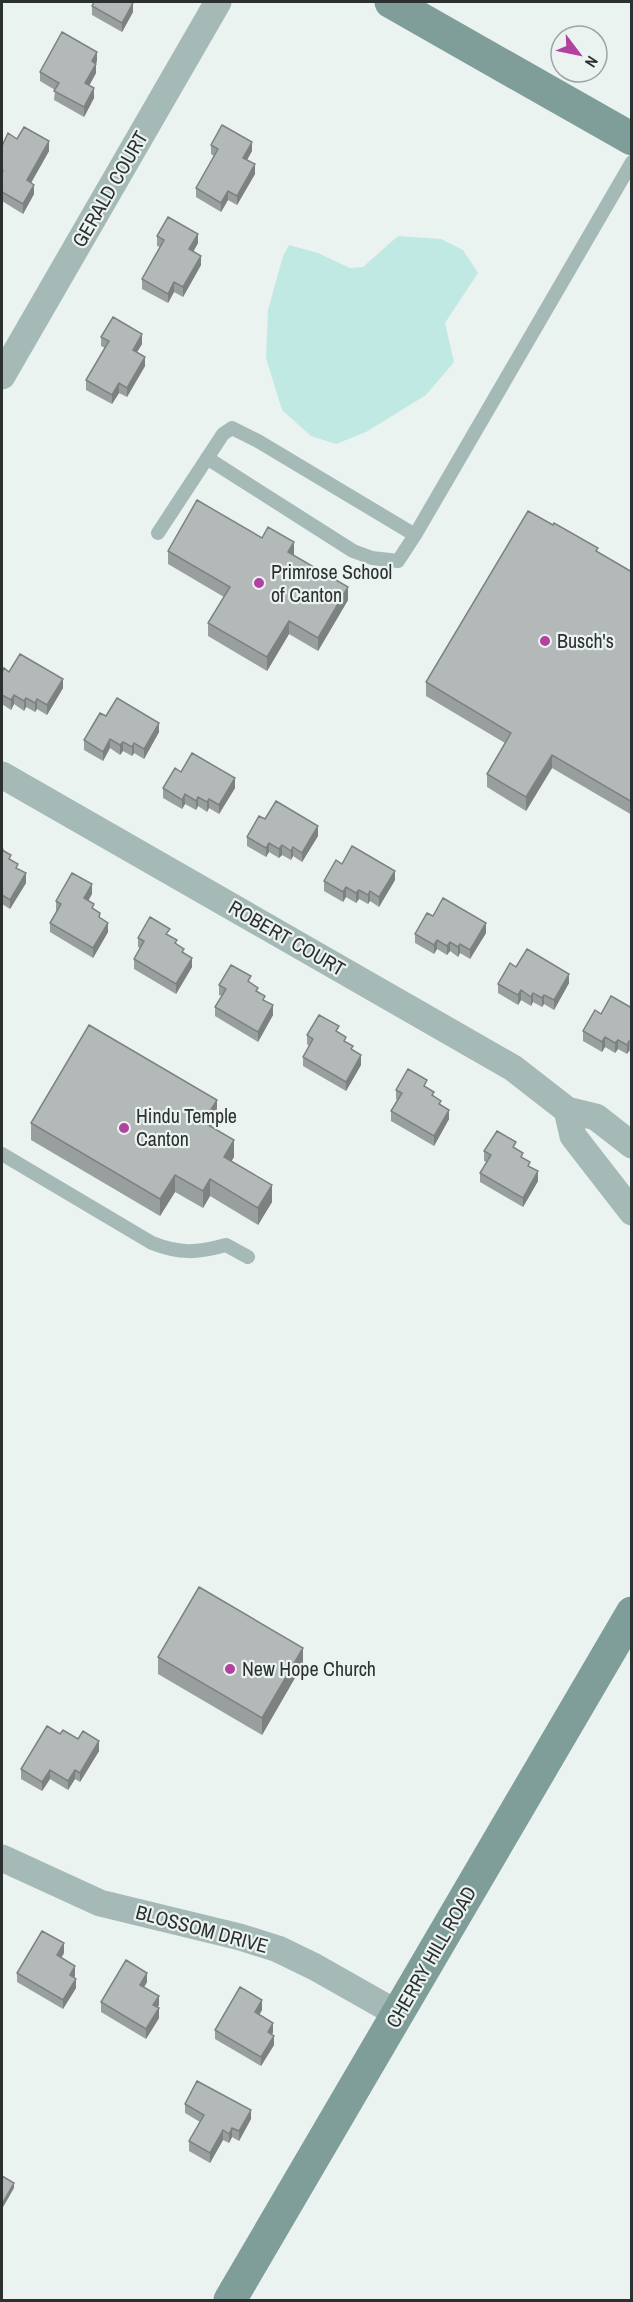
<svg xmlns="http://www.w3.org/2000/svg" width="633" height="2302" viewBox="0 0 633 2302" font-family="'Archivo Narrow',sans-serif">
<rect width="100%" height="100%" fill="#ebf3f1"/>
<!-- green -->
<path fill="#c1e9e3" d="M398,236l43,3 22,11 15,23 -33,50 9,39 -28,33 -60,37 -30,12 -25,-8 -29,-26 -16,-52 2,-48 15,-54 6,-11 29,8 32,15 13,-1z"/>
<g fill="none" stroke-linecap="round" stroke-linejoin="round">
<!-- service -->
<path stroke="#a5b9b6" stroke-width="14" d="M207,458l146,93 19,7 26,3 17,-26
M158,533l65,-99 9,-6 26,13 157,94 217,-373
M2,1154l150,89c28,11 45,10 74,2l22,12"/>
<!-- minor -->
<path stroke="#a5b9b6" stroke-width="27" d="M2,376l216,-374
M2,775l511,293 54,42
M632,1145l-36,-28 -29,-7 6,26 59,76
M2,1858l98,45 140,34 38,12 37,18 83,47"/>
<!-- secondary -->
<path stroke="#809e99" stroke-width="33" d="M391,2l241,137
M230,2300l402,-687"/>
</g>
<!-- wall -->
<path fill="#999f9e" d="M92,6l41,6 -11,20 -30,-17z
M97,61l-1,2v10l-7,13 5,12 -10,19 -30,-17 1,-10 -15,-9v-9z
M17,139l32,12 -18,32 3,11 -11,20 -21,-13v-55z
M211,145l41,6 -5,9 8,14 -18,31 -9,-5 -7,12 -25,-15v-9l18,-32 -3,-2z
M157,236l41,7 -5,9 8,13 -18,32 -9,-5 -6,11 -26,-14v-10l18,-32 -3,-1z
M101,337l41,7 -5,8 8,14 -18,31 -8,-4 -7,11 -26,-14v-10l19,-32 -4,-2z
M262,538l32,17 54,45 -30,51 -29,-17 -22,37 -59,-35v-13l16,-26 -56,-33v-13z
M598,552l34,20v243l-80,-47 -26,43 -39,-24v-13l18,-31 -79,-47v-14z
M2,672h7l54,16 -16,27 -10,-6 -2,3 -9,-5 -2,4 -10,-7 -3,6 -9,-6z
M106,716l53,16 -15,27 -10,-6 -2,3 -9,-5 -3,4 -10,-7 -7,13 -19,-11v-10z
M181,772l54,16 -16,26 -10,-6 -2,4 -9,-6 -2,4 -11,-6 -3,5 -19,-11v-10z
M265,819l53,17 -16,26 -9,-6 -2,4 -9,-5 -3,3 -10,-6 -3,5 -19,-11v-9z
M2,843l2,8 14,18 8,14 -16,26 -8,-5z
M342,864l53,16 -16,27 -9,-6 -2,3 -9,-5 -3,4 -10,-6 -3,5 -19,-11v-10z
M92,894l-4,7 12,17 8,14 -15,26 -43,-26v-9l7,-12 -1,-1v-9z
M433,916l53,17 -16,26 -10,-6 -2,4 -8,-6 -3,4 -10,-6 -3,5 -19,-11v-9z
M170,936l14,17 8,14 -16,27 -42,-25v-10l6,-11 -2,-1v-9z
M516,967l53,16 -15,27 -10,-6 -2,3 -9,-5 -2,4 -10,-6 -3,5 -20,-12v-9z
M251,983l14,18 8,14 -15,27 -43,-26v-9l7,-11 -3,-1v-10z
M632,1008v44l-3,-1 -2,3 -9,-5 -3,4 -10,-6 -3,5 -19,-11v-10l18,-17z
M339,1033l14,18 8,14 -15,26 -43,-25v-9l6,-11 -2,-2v-9z
M427,1087l14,18 8,14 -15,27 -43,-25v-10l6,-11 -1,-1v-9z
M217,1117l-6,9 23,31 -3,4 41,41 -14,23 -48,-29 -7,12 -28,-16 -15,24 -129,-76v-17z
M516,1149l14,18 8,14 -15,26 -43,-25v-9l7,-11 -3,-1v-10z
M158,1657l145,7 -41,71 -104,-61z
M60,1734l18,5 21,12 -19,31 -5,-3 -7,11 -18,-11 -8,12 -21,-12v-10z
M64,1953l-3,5 14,18 -1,2 2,10 -13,21 -46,-27v-9z
M147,1982l-3,5 15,18 -2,2 2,11 -13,21 -45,-27v-10z
M262,2010l-3,5 14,17 -1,3 2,10 -13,21 -46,-27v-9z
M185,2104l66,15 -12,22 -7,-4 -3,6 -6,-3 -13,23 -21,-12v-10l11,-19 -15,-9z"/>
<!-- shaded-wall -->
<path fill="#7d8281" d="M133,3v9l-11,20v-9z
M97,52v9l-5,10v-10z
M96,64v9l-11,20v-10z
M94,88v10l-10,19v-10z
M49,141v10l-22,39v-10z
M252,142v9l-9,16v-9z
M255,164v10l-18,31v-9z
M34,185v9l-11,20v-10z
M228,191v9l-7,12v-9z
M198,234v9l-9,16v-10z
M201,256v9l-18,32v-10z
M174,282v10l-6,11v-9z
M142,334v10l-9,15v-9z
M145,357v9l-18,31v-9z
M119,383v10l-7,11v-9z
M294,542v13l-6,-3z
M348,587v13l-30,51v-13z
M289,621v13l-22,37v-14z
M63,679v9l-16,27v-10z
M14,695v9l-3,6v-10z
M26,698v9l-2,4v-10z
M37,699v10l-2,3v-9z
M159,723v9l-15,27v-10z
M110,739v9l-7,13v-9z
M123,742v9l-3,4v-10z
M134,743v10l-2,3v-9z
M552,755v13l-26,43v-14z
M235,778v10l-16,26v-9z
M185,794v10l-3,5v-9z
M198,797v9l-2,4v-9z
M209,799v9l-2,4v-10z
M318,826v10l-16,26v-9z
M269,843v9l-3,5v-9z
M282,845v10l-3,3v-9z
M293,847v9l-2,4v-9z
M395,871v9l-16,27v-10z
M26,873v10l-16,26v-9z
M92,884v10l-8,14v-10z
M346,887v10l-3,5v-10z
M359,890v9l-3,4v-10z
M370,891v10l-2,3v-9z
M108,923v9l-15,26v-10z
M486,923v10l-16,26v-9z
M437,940v9l-3,5v-9z
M450,942v9l-3,4v-9z
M460,944v9l-2,4v-10z
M192,958v9l-16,27v-10z
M569,974v9l-15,27v-10z
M521,990v10l-3,5v-10z
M533,993v9l-2,4v-9z
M544,995v9l-2,3v-9z
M273,1005v10l-15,27v-10z
M605,1037v10l-3,5v-10z
M618,1040v9l-3,4v-10z
M629,1041v10l-2,3v-9z
M361,1055v10l-15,26v-9z
M217,1100v17l-14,22v-17z
M449,1110v9l-15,27v-10z
M234,1140v17l-10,17v-17z
M538,1171v10l-15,26v-9z
M175,1175v17l-15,24v-17z
M210,1179v17l-7,12v-17z
M272,1185v17l-14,23v-17z
M303,1648v16l-41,71v-17z
M99,1741v10l-19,31v-9z
M50,1770v9l-8,12v-9z
M75,1770v9l-7,11v-9z
M64,1943v10l-7,12v-10z
M75,1966v10l-5,9v-10z
M147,1973v9l-7,12v-9z
M76,1979v9l-13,21v-9z
M159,1996v9l-6,9v-9z
M262,2000v10l-7,12v-10z
M159,2008v10l-13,21v-10z
M273,2023v9l-5,10v-10z
M274,2036v9l-13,21v-9z
M251,2110v9l-12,22v-10z
M232,2128v9l-3,6v-9z
M223,2130v10l-13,23v-10z
M14,2183v5l-12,21v-5z"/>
<!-- building -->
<path fill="#b2b9b8" stroke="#7d8281" stroke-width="1.5" d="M94,2h36l3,1 -11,20 -30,-17z
M62,32l35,20 -5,9 4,3 -11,19 9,5 -10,19 -30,-16 5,-8 -19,-11z
M222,125l30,17 -9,16 12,6 -18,32 -9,-5 -7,12 -25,-15 22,-39 -7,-4z
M24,127l25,14 -22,39 7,5 -11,19 -21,-12v-19l1,-2h-1v-25l6,-13 9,6z
M168,217l30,17 -9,15 12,7 -18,31 -9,-5 -6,12 -26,-15 22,-39 -7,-4z
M113,317l29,17 -9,16 12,7 -18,31 -8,-5 -7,12 -26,-15 23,-39 -8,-4z
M197,500l65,38 6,-11 26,15 -6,10 60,35 -30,51 -29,-17 -22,36 -59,-34 22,-36 -62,-36z
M528,511l25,14 1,-2 44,25 -2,3 36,21v230l-80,-47 -26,42 -39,-23 24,-41 -85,-51z
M20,654l43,25 -16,26 -10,-6 -2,4 -9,-5 -2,3 -10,-6 -3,5 -9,-5v-23l2,-4 5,4z
M117,698l42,25 -15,26 -10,-6 -2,4 -9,-5 -3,3 -10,-6 -7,13 -19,-12 16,-27 6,3z
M192,753l43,25 -16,27 -10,-6 -2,3 -9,-5 -2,4 -11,-7 -3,6 -19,-12 12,-20 6,4z
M276,801l42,25 -16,27 -9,-6 -2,4 -9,-6 -3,4 -10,-6 -3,5 -19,-11 12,-21 6,3z
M352,846l43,25 -16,26 -9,-6 -2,4 -9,-5 -3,3 -10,-6 -3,5 -19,-11 12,-21 6,4z
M2,850l9,5 -2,4 9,5 -2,4 10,5 -16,27 -8,-5z
M72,873l20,11 -8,14 10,6 -2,4 8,5 -1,4 9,6 -15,25 -43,-25 11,-19 -5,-3z
M443,898l43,25 -16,27 -10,-6 -2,3 -8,-5 -3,4 -10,-6 -3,5 -19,-11 12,-21 6,3z
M150,917l20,12 -4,5 11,6 -2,3 9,6 -2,3 10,6 -16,26 -42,-25 10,-18 -6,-3z
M527,949l42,25 -15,26 -10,-5 -2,3 -9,-5 -2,4 -10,-7 -3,5 -20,-11 12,-21 6,4z
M231,965l20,11 -3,5 10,7 -2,3 9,5 -2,4 10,5 -15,27 -43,-25 11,-18 -7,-4z
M611,996l21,12v35l-3,-2 -2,4 -9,-5 -3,3 -10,-6 -3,5 -19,-11 12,-21 6,4z
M319,1015l20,11 -3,5 10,6 -2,4 9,5 -2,3 10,6 -15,27 -43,-25 10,-18 -6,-4z
M89,1025l128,75 -14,22 31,18 -10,17 48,28 -14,23 -48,-29 -7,12 -28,-16 -15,24 -129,-76z
M408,1069l19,11 -3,6 10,6 -2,3 9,6 -2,3 10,6 -15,26 -43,-25 11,-18 -6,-3z
M497,1131l19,11 -3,5 10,6 -2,4 9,5 -2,4 10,5 -15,27 -43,-25 11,-18 -7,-4z
M199,1587l104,61 -41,70 -104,-61z
M47,1726l13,8 3,-4 15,9 5,-8 16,10 -19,32 -5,-3 -7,11 -18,-11 -8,12 -21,-13z
M42,1931l22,12 -7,12 18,11 -5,9 6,4 -13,21 -46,-27z
M126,1960l21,13 -7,12 19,11 -6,9 6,3 -13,21 -45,-27z
M240,1987l22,13 -7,12 18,11 -5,9 6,4 -13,21 -46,-27z
M197,2081l54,29 -12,21 -7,-3 -3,6 -6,-4 -13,23 -21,-12 15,-26 -19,-11z
M2,2176l12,7 -12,21z"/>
<!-- markers -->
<g fill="#b2429f" stroke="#ebf3f1" stroke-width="2">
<circle cx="259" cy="583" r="6"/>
<circle cx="545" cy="641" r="6"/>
<circle cx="124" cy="1128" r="6"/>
<circle cx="230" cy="1669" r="6"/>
</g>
<g text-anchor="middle" stroke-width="4.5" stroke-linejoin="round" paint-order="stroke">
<!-- street labels -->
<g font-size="20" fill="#2d3030" stroke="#ebf3f1">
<text transform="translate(110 189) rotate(-60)" y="7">GERALD COURT</text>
<text transform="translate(287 938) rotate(30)" y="7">ROBERT COURT</text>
<text transform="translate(202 1929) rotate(15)" y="7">BLOSSOM DRIVE</text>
<text transform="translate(431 1957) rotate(-60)" y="7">CHERRY HILL ROAD</text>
</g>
<!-- poi labels -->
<g font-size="20" fill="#2d3030" stroke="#ebf3f1" text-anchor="start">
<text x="271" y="579">Primrose School<tspan x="271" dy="23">of Canton</tspan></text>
<text x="557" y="648">Busch's</text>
<text x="136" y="1123">Hindu Temple<tspan x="136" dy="23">Canton</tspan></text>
<text x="242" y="1676">New Hope Church</text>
</g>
</g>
<!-- border -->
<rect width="633" height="2302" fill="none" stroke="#2d3030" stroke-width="6"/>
<!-- north arrow -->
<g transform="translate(579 54) rotate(122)"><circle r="28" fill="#ebf3f1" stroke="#9fa5a4" stroke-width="1.5"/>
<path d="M0-4.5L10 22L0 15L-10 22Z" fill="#b2429f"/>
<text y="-9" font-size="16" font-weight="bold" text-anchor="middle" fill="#2d3030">N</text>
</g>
</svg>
